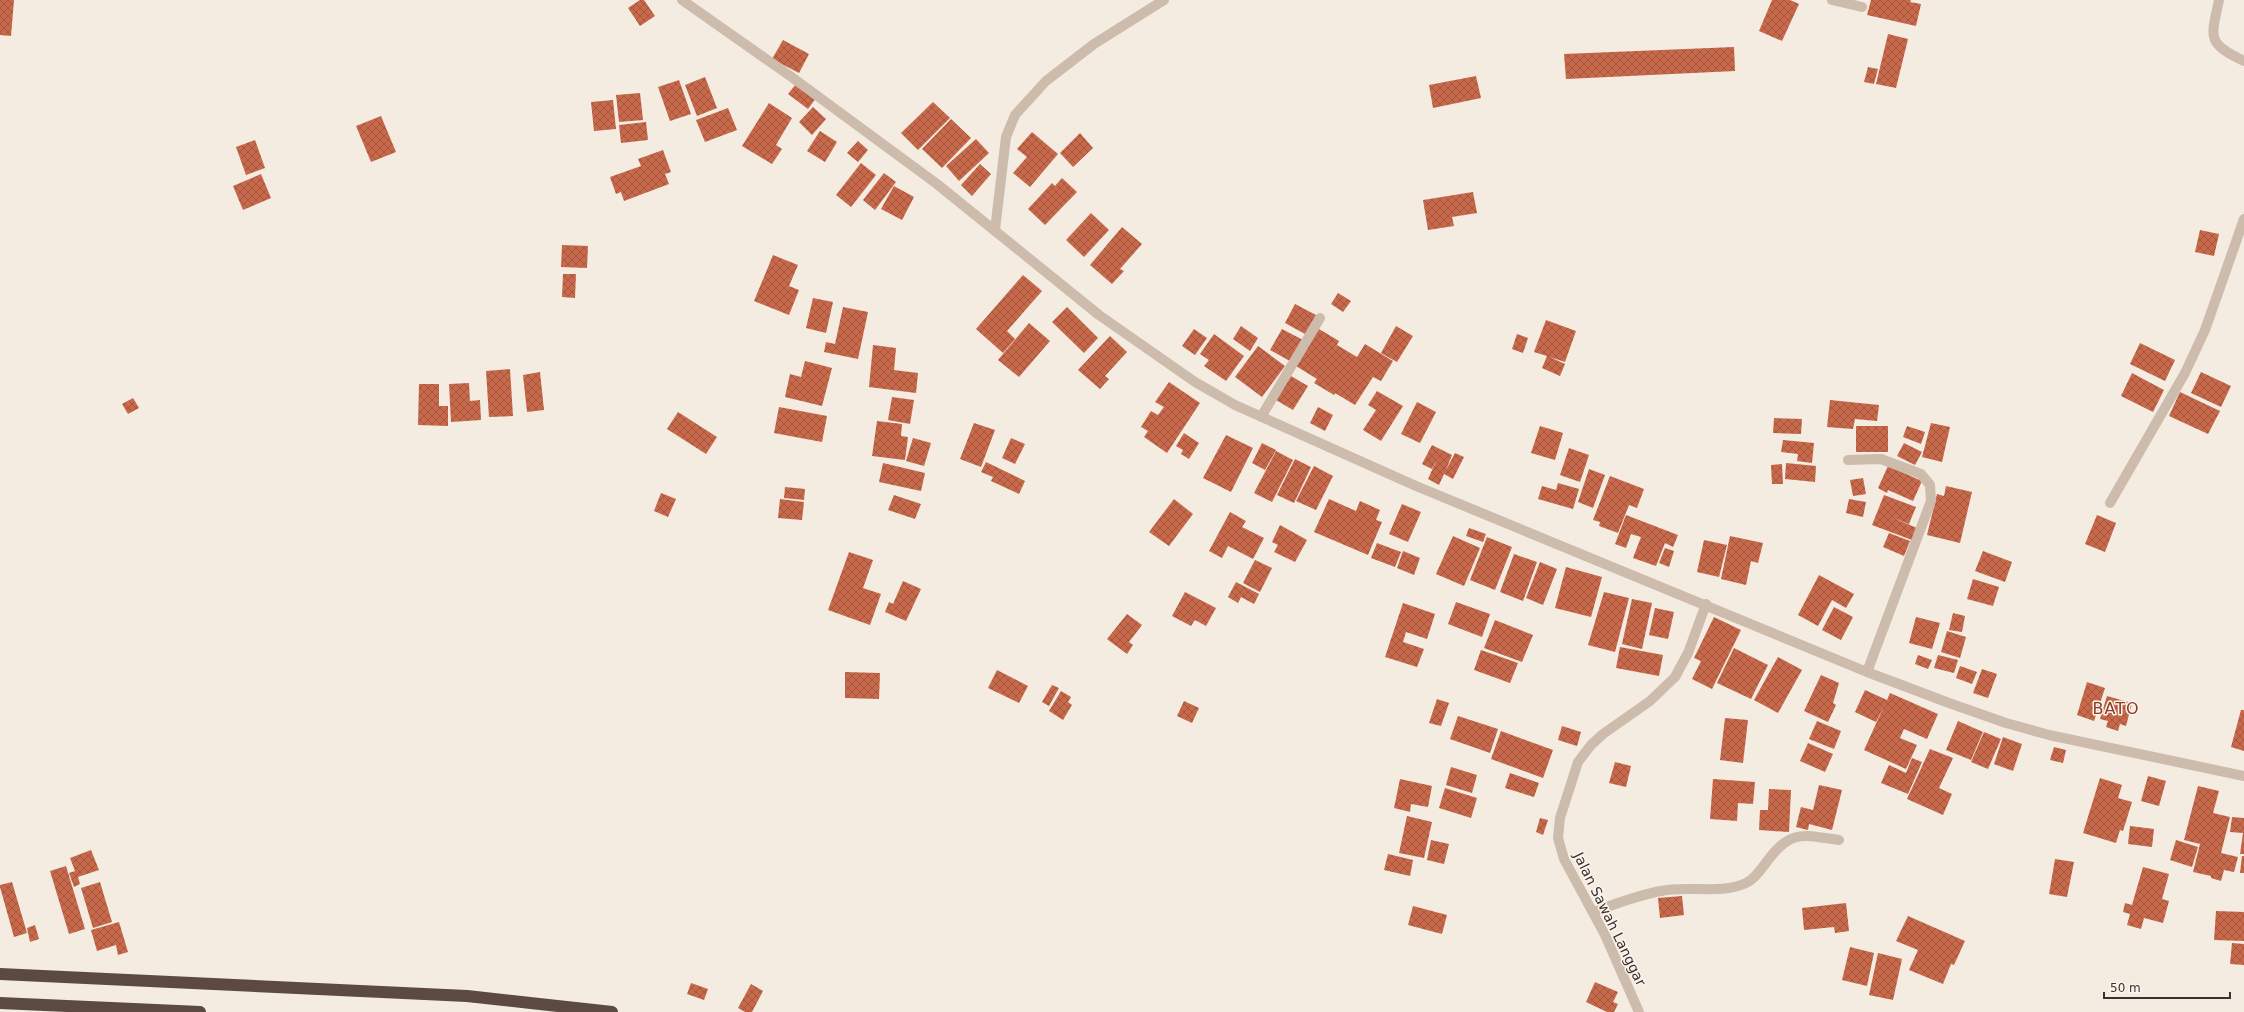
<svg xmlns="http://www.w3.org/2000/svg" width="2244" height="1012" viewBox="0 0 2244 1012" font-family="'DejaVu Sans',sans-serif">
<defs>
<pattern id="building-cross-hatch" width="8" height="8" patternUnits="userSpaceOnUse"><rect width="8" height="8" fill="#c8694b"/><path d="M0 0l8 8M0 8l8-8" fill="none" stroke="#a4573f"/></pattern>
</defs>
<rect width="100%" height="100%" fill="#f4ebe1"/>
<!-- building -->
<path fill="url(#building-cross-hatch)" d="M0,0h14l-3,36 -11,-1z
M640,0h4l11,16 -15,10 -12,-18z
M1772,0h18l9,4 -17,37 -23,-10z
M1871,0h40l-1,2 11,2 -5,22 -49,-11z
M1888,34l20,5 -12,49 -20,-4z
M783,40l26,14 -10,19 -27,-14z
M1734,47l1,24 -169,8 -2,-25z
M1868,67l10,2 -4,15 -10,-2z
M1476,76l5,22 -48,10 -4,-23z
M705,77l12,31 -20,8 -12,-31z
M679,80l12,34 -21,7 -12,-34z
M796,84l20,14 -8,11 -20,-15z
M640,93l3,27 -24,2 -3,-27z
M613,100l3,29 -22,2 -3,-29z
M933,102l17,16 -32,32 -17,-17z
M769,103l23,15 -16,27 6,4 -10,15 -30,-18z
M813,107l13,12 -14,16 -13,-13z
M728,108l9,22 -32,12 -9,-22z
M381,116l15,36 -25,10 -15,-36z
M951,119l20,19 -29,30 -20,-19z
M646,122l2,18 -27,3 -2,-18z
M820,131l17,11 -12,20 -18,-11z
M1032,132l26,22 -28,33 -17,-14 14,-16 -10,-8z
M1080,133l13,15 -20,19 -13,-14z
M976,139l13,14 -30,28 -13,-15z
M255,140l10,28 -19,7 -10,-28z
M858,141l10,9 -10,12 -11,-9z
M663,150l8,22 -6,2 4,10 -45,17 -3,-9 -5,2 -6,-17 31,-11 -3,-7z
M861,163l15,12 -25,32 -15,-12z
M980,164l11,10 -19,22 -11,-11z
M884,173l12,9 -21,28 -12,-10z
M261,174l10,24 -28,12 -10,-24z
M1062,178l15,14 -32,33 -17,-16 24,-26 3,3z
M894,186l20,11 -12,23 -21,-11z
M1473,192l4,21 -25,4 2,9 -26,4 -5,-30z
M1091,213l18,17 -25,27 -18,-17z
M1122,227l20,17 -22,25 4,2 -12,13 -22,-19z
M2200,230l19,4 -5,22 -19,-4z
M562,245l26,1 -1,22 -26,-1z
M773,255l25,10 -9,21 10,4 -10,25 -35,-14z
M563,274h13l-1,24 -13,-1z
M1023,275l19,16 -35,40 8,8 -12,14 -27,-24z
M1338,293l13,8 -8,11 -12,-8z
M813,298l20,4 -7,31 -20,-5z
M1295,304l21,11 -11,19 -20,-11z
M843,307l25,5 -10,47 -34,-7 2,-10 9,2z
M1067,307l31,31 -14,15 -32,-31z
M1546,320l30,11 -11,31 -15,-5 15,7 -5,12 -18,-8 5,-12 -13,-4z
M1029,323l21,18 -31,36 -21,-17z
M1241,326l17,12 -8,13 -17,-12z
M1396,326l17,10 -16,26 -16,-9z
M1194,329l13,9 -12,17 -13,-9z
M1282,329l21,11 -13,21 -20,-11z
M1319,329l20,12 -5,9 3,-5 20,12 8,-13 28,17 -12,20 -8,-4 -18,28 -20,-12 6,-9 -7,11 -20,-12 3,-4 -21,-13z
M1214,334l30,22 -18,25 -22,-15 5,-6 -9,-6z
M1517,334l11,4 -5,15 -11,-4z
M1110,336l17,16 -22,24 4,3 -9,10 -22,-19z
M2140,343l35,17 -10,21 -35,-17z
M873,345l23,3 -2,22 24,3 -2,20 -47,-6z
M1258,346l27,20 -23,31 -27,-20z
M805,361l27,7 -10,38 -37,-9 5,-23 11,3z
M510,369l3,47 -24,1 -3,-46z
M540,372l4,38 -17,2 -4,-37z
M2201,372l30,14 -10,21 -30,-14z
M2132,373l32,17 -11,22 -32,-16z
M1291,376l17,10 -15,24 -17,-10z
M1169,382l31,21 -33,50 -23,-16 4,-6 -7,-4 10,-16 7,4 6,-8 -9,-5z
M469,383l1,18 10,-1 1,20 -30,2 -2,-38z
M419,384h20v22h9v20l-30,-1z
M1377,391l26,15 -22,35 -18,-11 13,-20 -8,-5z
M2180,392l40,19 -12,23 -39,-18z
M892,397l22,3 -4,24 -22,-4z
M133,398l6,10 -11,6 -6,-10z
M1830,400l49,5 -2,16 -22,-2 -2,10 -26,-2z
M1417,402l19,10 -16,31 -19,-9z
M779,407l48,9 -5,26 -48,-9z
M1318,407l15,8 -8,16 -15,-8z
M678,412l39,25 -11,17 -39,-25z
M1774,418l28,1 -1,15 -28,-1z
M877,421l25,3 -1,12 7,1 -3,23 -33,-4z
M974,423l21,7 -14,37 -21,-8z
M1931,423l19,4 -8,35 -20,-5z
M1540,426l23,7 -8,27 -24,-7z
M1856,426h32v26h-32z
M1907,426l18,6 -4,12 -18,-7z
M1184,433l15,10 -10,16 -8,-5 2,-4 -7,-4z
M1226,435l27,13 -22,44 -28,-14z
M913,438l18,5 -7,23 -18,-5z
M1011,438l14,6 -10,20 -13,-6z
M1783,440l31,3 -2,20 -15,-2 1,-7 -17,-2z
M1262,443l14,7 -11,20 -13,-7z
M1904,443l18,9 -7,13 -18,-9z
M1432,445l20,10 -6,15 9,-17 9,4 -11,22 -9,-5 -5,11 -11,-6 10,-22 -6,12 -10,-5z
M1569,448l20,7 -9,27 -20,-7z
M1276,451l17,9 -21,42 -18,-9z
M1295,459l16,8 -17,36 -17,-8z
M986,462l39,19 -6,13 -28,-13 2,-4 -12,-5z
M883,463l42,10 -4,18 -42,-9z
M1786,463l30,3 -1,16 -30,-3z
M1782,464l1,20h-11l-1,-19z
M1314,466l19,10 -17,34 -20,-9z
M1888,466l34,15 -9,20 -25,-11 -1,3 -9,-5z
M1589,469l16,6 -12,33 -15,-6z
M1610,476l34,13 -7,19 -8,-3 -11,28 -19,-7 1,-4 -7,-2z
M1863,478l3,16 -13,2 -3,-16z
M1558,483l21,6 -6,20 -35,-10 4,-13 14,4z
M1946,486l26,6 -12,51 -33,-8 10,-41 7,2z
M785,487l20,2 -1,11 -20,-2z
M661,493l15,6 -8,18 -14,-6z
M894,495l27,9 -6,15 -27,-9z
M1884,495l32,12 -7,17 -18,-7 26,11 -5,12 -40,-15z
M780,499l24,3 -2,18 -24,-2z
M1174,499l19,15 -24,32 -20,-14z
M1329,499l27,12 4,-10 20,9 -4,10 6,2 -14,33 -54,-23z
M1849,499l17,3 -3,15 -17,-4z
M1402,504l19,8 -13,30 -19,-8z
M1230,512l16,9 -4,6 22,11 -11,21 -25,-13 -6,12 -13,-7z
M1626,515l52,20 -5,12 -8,-4 -9,23 -23,-8 8,-21 -10,-3 -5,14 -11,-4z
M2097,515l19,8 -11,29 -20,-8z
M1280,525l27,15 -12,22 -21,-10 4,-7 -6,-3z
M1469,528l17,6 -3,8 -17,-6z
M1889,533l21,8 -6,15 -21,-9z
M1453,536l27,12 -16,38 -28,-12z
M1730,536l33,7 -5,20 -7,-2 -5,24 -25,-6z
M1487,537l25,10 -17,43 -25,-10z
M1704,540l23,5 -8,32 -22,-5z
M1377,543l24,9 -6,15 -24,-9z
M1665,548l9,3 -5,16 -10,-4z
M1403,551l17,7 -6,17 -17,-7z
M1983,551l29,11 -7,20 -30,-11z
M849,552l24,8 -10,28 18,6 -11,31 -42,-15z
M1514,554l23,8 -14,39 -23,-9z
M1255,560l17,8 -12,24 -17,-9z
M1540,562l17,7 -14,36 -17,-7z
M1566,567l36,10 -11,40 -36,-9z
M1819,575l35,19 -8,14 -14,-8 -14,26 -20,-11z
M1973,579l26,8 -6,19 -26,-7z
M903,581l18,8 -15,32 -21,-9 4,-10 4,2z
M1236,582l23,12 -5,10 -13,-7 -3,6 -10,-6z
M1185,592l31,16 -10,18 -11,-6 -4,6 -19,-10z
M1604,592l25,6 -14,54 -27,-7z
M1632,599l20,4 -10,46 -20,-5z
M1456,602l34,12 -8,23 -34,-13z
M1403,603l32,11 -8,25 -21,-7 -3,10 21,7 -7,18 -32,-10z
M1834,607l19,10 -12,23 -19,-10z
M1655,608l19,4 -6,27 -19,-4z
M1953,613l12,3 -3,16 -13,-2z
M1127,614l15,11 -13,17 4,3 -6,9 -20,-15z
M1714,617l27,13 -29,59 -20,-10 9,-18 -7,-3z
M1916,617l24,6 -8,26 -23,-6z
M1495,620l38,15 -11,27 -38,-14z
M1947,631l19,6 -6,21 -19,-6z
M1620,647l43,8 -4,21 -43,-8z
M1734,648l34,17 -17,34 -34,-16z
M1481,650l37,13 -8,20 -36,-13z
M1918,655l14,5 -4,9 -13,-5z
M1938,655l20,5 -4,13 -20,-5z
M1778,657l24,13 -24,43 -24,-13z
M1960,666l17,6 -5,12 -16,-6z
M1982,669l15,5 -9,24 -15,-5z
M997,670l31,16 -9,17 -31,-15z
M845,672l35,1 -1,26 -34,-1z
M1821,675l18,8 -6,20 3,2 -8,17 -24,-11z
M2087,682l18,6 -11,33 -17,-6z
M1052,685l7,3 -10,18 -7,-4z
M1865,690l22,10 3,-7 48,21 -11,25 -23,-10 -4,9 17,7 -11,24 -42,-19 21,-46 -9,18 -21,-10z
M1061,691l10,6 -3,5 4,3 -9,15 -14,-9z
M2107,696l25,7 -6,23 -6,-2 -2,7 -12,-4 2,-6 -8,-2z
M1437,699l12,4 -8,23 -12,-3z
M1184,701l15,7 -7,15 -15,-7z
M2241,710h3v41l-13,-4z
M1458,716l40,13 -8,24 -40,-14z
M1725,718l23,2 -5,43 -23,-3z
M1817,721l24,10 -7,18 -25,-10z
M1958,721l25,11 -12,28 -25,-10z
M1562,726l19,6 -4,14 -19,-6z
M1501,731l52,19 -10,28 -52,-19z
M1984,732l17,7 -13,30 -17,-7z
M2003,737l19,7 -9,27 -19,-7z
M1808,743l25,11 -8,18 -25,-11z
M2054,747l12,3 -3,13 -13,-3z
M1930,749l23,9 -14,30 13,6 -9,21 -36,-16z
M1912,758l10,4 -14,32 -27,-11 8,-18 17,8z
M1615,762l16,4 -5,21 -17,-4z
M1451,767l26,8 -5,18 -26,-8z
M1510,773l29,10 -5,14 -29,-9z
M2148,776l18,5 -7,25 -18,-5z
M2100,778l22,7 -4,13 14,4 -9,29 -3,-1 -4,13 -33,-10z
M1400,779l32,7 -4,21 -17,-3 -1,8 -16,-4z
M1713,779l42,3 -2,22 -15,-1 -1,18 -27,-2z
M1819,785l23,5 -10,40 -23,-6 -1,6 -12,-3 5,-20 12,3z
M2198,786l21,5 -6,22 17,4 -9,36 17,4 -4,15 -10,-2 -3,11 -10,-3v-2l-18,-4 7,-28 -16,-4z
M1445,788l32,10 -6,20 -32,-10z
M1769,789l22,1 -2,42 -30,-2 1,-20h8z
M1407,816l25,6 -8,36 -25,-5z
M2232,817l12,1v36h-4l3,-21 -13,-1z
M1540,818l8,2 -5,15 -7,-3z
M2130,826l24,3 -2,18 -24,-3z
M1431,840l18,4 -5,20 -17,-4z
M2176,840l22,7 -6,20 -22,-7z
M91,850l8,20 -21,7 2,7 -6,3 -5,-14 6,-2 -5,-13z
M1388,854l25,6 -3,16 -26,-6z
M2242,856h2v17h-4z
M2055,859l19,3 -7,35 -18,-3z
M66,866l19,63 -16,5 -19,-63z
M2143,867l26,7 -7,25 7,2 -6,22 -19,-5 -3,11 -14,-4 3,-11 -7,-2 2,-9 7,2z
M12,882l15,51 -13,4 -14,-50v-2z
M100,882l12,40 -19,6 -12,-40z
M1682,896l2,19 -24,3 -2,-20z
M1846,903l3,28 -14,2 -1,-6 -30,3 -2,-22z
M1413,906l34,9 -5,19 -34,-9z
M2216,911l28,1v29l-30,-1z
M1908,916l57,25 -11,24 -3,-1 -8,20 -34,-14 9,-20 -22,-9z
M119,922l9,30 -10,3 -2,-10 -19,6 -6,-21z
M35,925l4,14 -9,3 -3,-14z
M2232,943l12,1v21l-14,-1z
M1850,947l24,6 -7,33 -25,-6z
M1878,953l24,6 -9,41 -24,-5z
M1595,982l23,10 -5,10 5,2 -4,8h-7l-21,-10z
M691,983l17,6 -4,11 -17,-6z
M751,984l12,7 -11,21h-7l-7,-4z"/>
<g fill="none" stroke-linecap="round" stroke-linejoin="round">
<!-- minor -->
<path stroke="#cdbbac" stroke-width="10" d="M682,0l111,78 144,106 162,131 96,67 40,23 181,81 451,186 82,31 57,20 43,12 195,41
M1832,0l30,7
M2219,0c-8,38 -13,43 25,61
M995,230l11,-93 9,-22 31,-34 48,-37 70,-44
M1261,417l59,-99
M1848,460l33,-1 40,15 9,11 1,16 -64,171
M2110,503l75,-130 20,-43 39,-111
M1593,912c22,-8 45,-17 68,-21 27,-6 59,4 85,-8 7,-3 14,-12 19,-19 25,-34 35,-30 74,-24
M1639,1012l-34,-77 -41,-76 -6,-21 2,-20 18,-56 13,-17 12,-11 47,-33 25,-24 13,-24 18,-49"/>
<!-- highway -->
<path stroke="#5c4a42" stroke-width="12" d="M0,974l467,22 145,16
M0,1003l200,9"/>
</g>
<g text-anchor="middle" stroke-width="3" stroke-linejoin="round" paint-order="stroke">
<!-- street labels -->
<g font-size="14" fill="#3b302b" stroke="#fbf5ee">
<text transform="translate(1610 919) rotate(64)" y="5">Jalan Sawah Langgar</text>
</g>
<!-- quarter labels -->
<g font-size="16" letter-spacing="1" fill="#8c3b22" stroke="#fbf5ee">
<text x="2116" y="714">BATO</text>
</g>
</g>
<!-- scale -->
<path d="M2104 992v6h126v-6" fill="none" stroke="#3b302b" stroke-width="2"/>
<text x="2110" y="992" font-size="12" fill="#3b302b" stroke="#fbf5ee" stroke-width="3" paint-order="stroke">50 m</text>
</svg>
